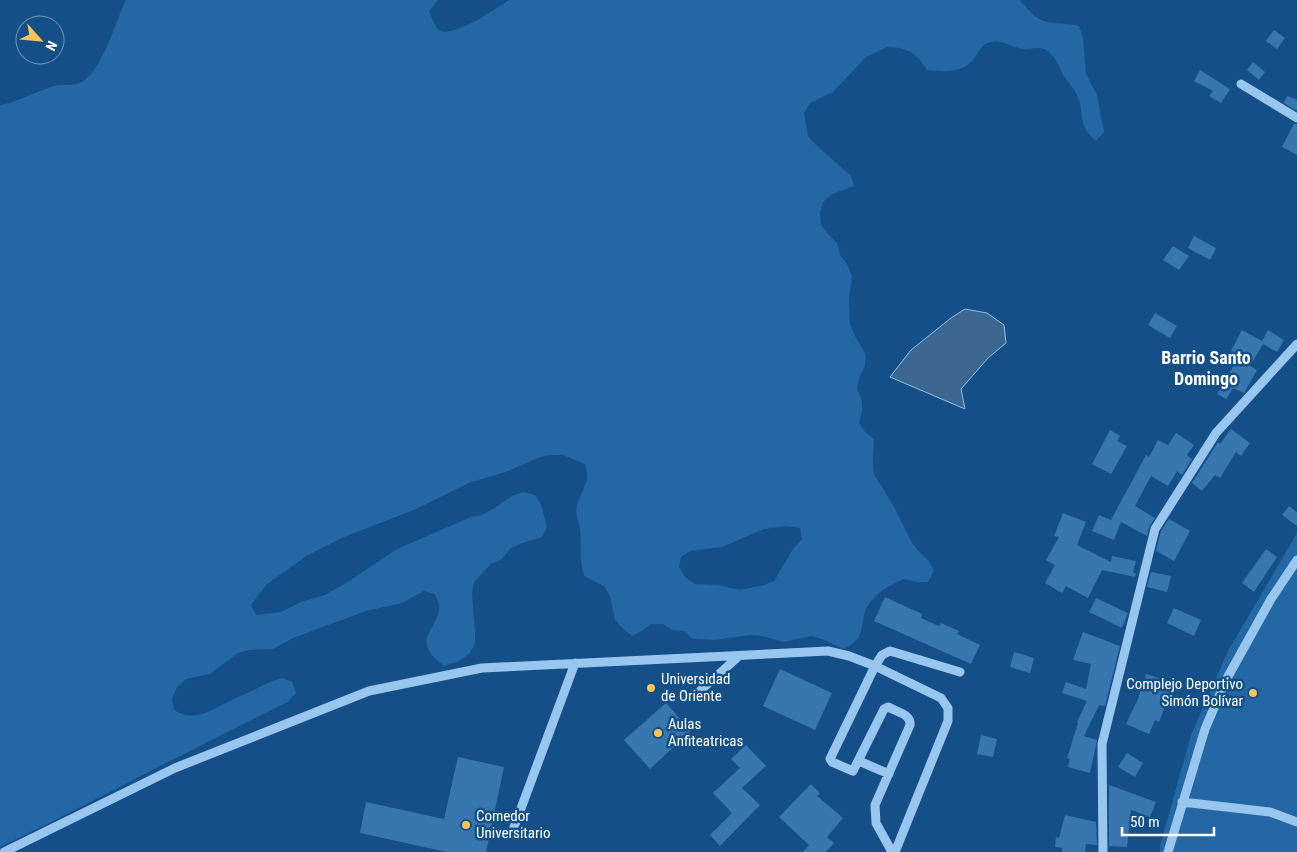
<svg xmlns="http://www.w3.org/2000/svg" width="1297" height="852" viewBox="0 0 1297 852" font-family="'Roboto Condensed',sans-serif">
<rect width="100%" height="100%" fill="#144f87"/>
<!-- green -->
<path fill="#2367a5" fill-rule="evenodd" d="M126,0h312l-9,11c3,6 6,18 12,20 13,6 56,-23 68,-31h510c6,5 11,13 17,17 13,9 29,5 43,9l4,12 3,36 11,21 7,37 -8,9c-19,-16 -11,-24 -18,-44 -3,-8 -8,-12 -13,-19 -5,-9 -9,-22 -19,-28 -7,-4 -15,-1 -22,-1 -12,-1 -21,-10 -33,-7 -11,2 -12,11 -18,18 -12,14 -30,11 -46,10l-8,-11 -8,-7 -11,-4 -13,-1 -21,10 -33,35 -23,11 -6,10 4,23 8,9 35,31 3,10 -22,8 -9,8 -3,11 1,12 7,9 9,9 3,12 7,9 5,12 -3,23 1,25 5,12 11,19 -1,11 -6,12 -2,11c7,13 6,19 2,34l6,9 9,7 -1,23 1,12 19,31 19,38 8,10 9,8 5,10 -6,11h-11l-13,-3c-14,6 -29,14 -37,28 -9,19 1,30 -23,42l-22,-10 -11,-3 -27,6 -22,-6 -12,-1 -35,5 -22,-1 -9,-8 -12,-1 -9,-6h-12l-9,7 -10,5 -9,-7 -8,-9 -5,-24 -6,-10 -20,-10c-5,-16 -2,-31 -4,-47 -2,-9 -5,-15 -3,-24 5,-17 14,-22 8,-41l-22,-9h-12l-11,2 -34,15 -35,10 -55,27 -72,28 -36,18 -41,29 -16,21 5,10 25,-3 20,-10 24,-7 21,-12 51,-34 74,-32 11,-2 11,-6 19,-13 11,-4 12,3 6,9 6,23 -5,10 -23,7 -9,5 -8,10 -11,5 -17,18 -2,12 3,37v13l-6,10 -12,8 -13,4c-37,-28 -4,-35 -5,-61 0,-3 -3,-8 -5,-11l-10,-3 -22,12 -36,8 -73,27 -20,11 -24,1 -11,3 -28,21 -24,5 -9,8 -5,12 2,11c12,7 18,7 31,3l65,-31 12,-4 10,4 4,11 -8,9c-97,47 -191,98 -288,145v-742c19,-3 36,-14 54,-19 7,-2 15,0 23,-2 24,-7 38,-62 49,-84zM786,526l14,2 2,11 -9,10 -19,32 -10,4 -24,5 -22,-5 -23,-1 -10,-7 -6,-10 2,-10 9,-6 32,-4 42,-18z
M1297,533v319h-137v-6l31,-111 37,-84z"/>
<!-- water -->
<path fill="#3b668f" stroke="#8bc2f2" d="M965,309l22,4 17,12 2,18 -18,15 -27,31 4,20 -75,-32 21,-27 40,-32z"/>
<!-- building -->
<path fill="#3876af" d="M1274,30l11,8 -8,11 -11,-8z
M1253,62l12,10 -6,8 -12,-10z
M1200,70l30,19 -9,14 -12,-7 4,-5 -19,-10z
M1287,96l10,4v11l-13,-8z
M1294,124h3v31l-15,-8z
M1194,236l22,12 -6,12 -22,-12z
M1173,246l16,10 -10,14 -16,-10z
M1155,313l22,13 -7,12 -22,-13z
M1242,330l20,11 6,-11 16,10 -7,12 -14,-8 -13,22 7,4 -13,23 -11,-5 -7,11 -9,-5 22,-38 -8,-5z
M1231,429l19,14 -9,13 -5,-4 -16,26 -5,-3 -13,16 -10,-8 26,-41 2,2z
M1110,430l10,6 -3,5 10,5 -16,28 -19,-10z
M1176,433l18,12 -7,10 5,4 -10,16 -5,-4 -9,15 -17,-10 -16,30 20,12 -6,9 -2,9 -26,-14 -7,18 -22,-9 7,-16 12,5 35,-65 3,2 9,-17 10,5z
M1289,506l8,6v14l-15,-11z
M1063,513l23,9 -9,23 34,17 1,-6 24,5 -3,11 3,2 -1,3 -33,-7 -14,28 -22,-12 -4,7 -17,-10 10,-18 -9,-5 13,-23 -5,-1z
M1169,519l21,12 -16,30 -18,-10 5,-20z
M1266,549l11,8 -23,35 -12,-9z
M1151,572l20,4 -4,16 -20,-5z
M885,597l37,17 -1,4 18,8 2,-3 18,8 -2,3 23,11 -9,19 -97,-43z
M1096,598l32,15 -6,15 -33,-16z
M1174,608l27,12 -7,16 -27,-13z
M1083,632l37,14 -15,60 -6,-1 -15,31 13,4 -7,33 -22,-6 2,-8 -3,-1 11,-35 -1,-1 10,-21 -25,-8 4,-11 20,7 5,-25 -18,-4z
M1014,652l20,6 -4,15 -20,-6z
M780,669l52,24 -17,37 -52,-24z
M1146,674l28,9 -15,39 -4,-2 -6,14 -23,-10 12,-25z
M666,703l25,28 -41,38 -26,-29z
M981,735l16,4 -4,18 -16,-3z
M746,745l20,21 -24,22 18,17 -40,41 -10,-11 22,-22 -19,-20 27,-25 -9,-9z
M1127,753l16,10 -8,14 -17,-10z
M458,757l46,10 -18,85h-39l-87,-19 6,-31 78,17z
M811,784l9,9 -3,3 26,22 -16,19 7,6 -8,9h-23l6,-7 -30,-28z
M1109,785l47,17 -6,15 -19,-7 -4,37 -18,-1z
M1065,815l31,7 1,23 -11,-1 -1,8h-23v-4l-7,-1 1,-10 3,1z"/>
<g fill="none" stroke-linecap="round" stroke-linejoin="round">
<!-- minor -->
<path stroke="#99c6ef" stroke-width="9" d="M1241,84l56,34
M692,698l47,-42
M859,761l30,13
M1182,802l88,10 27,10
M513,830l62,-167
M4,852l171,-84 194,-77 113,-23 346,-17 21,5 26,10 66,32 7,10v13l-53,131
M892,852l-16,-29 -1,-18 35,-80c1,-11 -13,-13 -22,-18l-4,2 -31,62 -21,-9 -2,-3 45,-93 7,-11 8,-4 70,21
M1103,852l-1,-108 53,-215 61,-96 81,-89
M1168,852l37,-123 21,-49 45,-81 26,-39"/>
</g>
<!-- markers -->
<g fill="#ffc257" stroke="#144f87" stroke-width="2">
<circle cx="651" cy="688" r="5"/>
<circle cx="1253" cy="693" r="5"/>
<circle cx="658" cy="733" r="5"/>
<circle cx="466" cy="825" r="5"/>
</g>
<g text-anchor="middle" stroke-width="5" stroke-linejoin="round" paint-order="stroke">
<!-- poi labels -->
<g font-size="15" fill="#fff" stroke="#144f87" text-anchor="start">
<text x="661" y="684">Universidad<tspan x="661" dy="17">de Oriente</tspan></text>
<text x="1243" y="689" text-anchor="end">Complejo Deportivo<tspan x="1243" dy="17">Simón Bolívar</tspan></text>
<text x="668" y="729">Aulas<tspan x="668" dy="17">Anfiteatricas</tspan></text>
<text x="476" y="821">Comedor<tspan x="476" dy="17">Universitario</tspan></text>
</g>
<!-- quarter labels -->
<g font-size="18" font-weight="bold" fill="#fff" stroke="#144f87">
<text x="1206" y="364">Barrio Santo<tspan x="1206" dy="21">Domingo</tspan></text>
</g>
</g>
<!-- north arrow -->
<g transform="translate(40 40) rotate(117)"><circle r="24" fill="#144f87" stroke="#7295b7"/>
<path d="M0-4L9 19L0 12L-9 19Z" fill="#ffc257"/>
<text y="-8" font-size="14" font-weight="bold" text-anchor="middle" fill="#ffffff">N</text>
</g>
<!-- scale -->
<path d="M1122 827v8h92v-8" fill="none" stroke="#ffffff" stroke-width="2.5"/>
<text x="1130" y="827" font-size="15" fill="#ffffff" stroke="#144f87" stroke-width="4" paint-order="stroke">50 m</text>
</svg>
